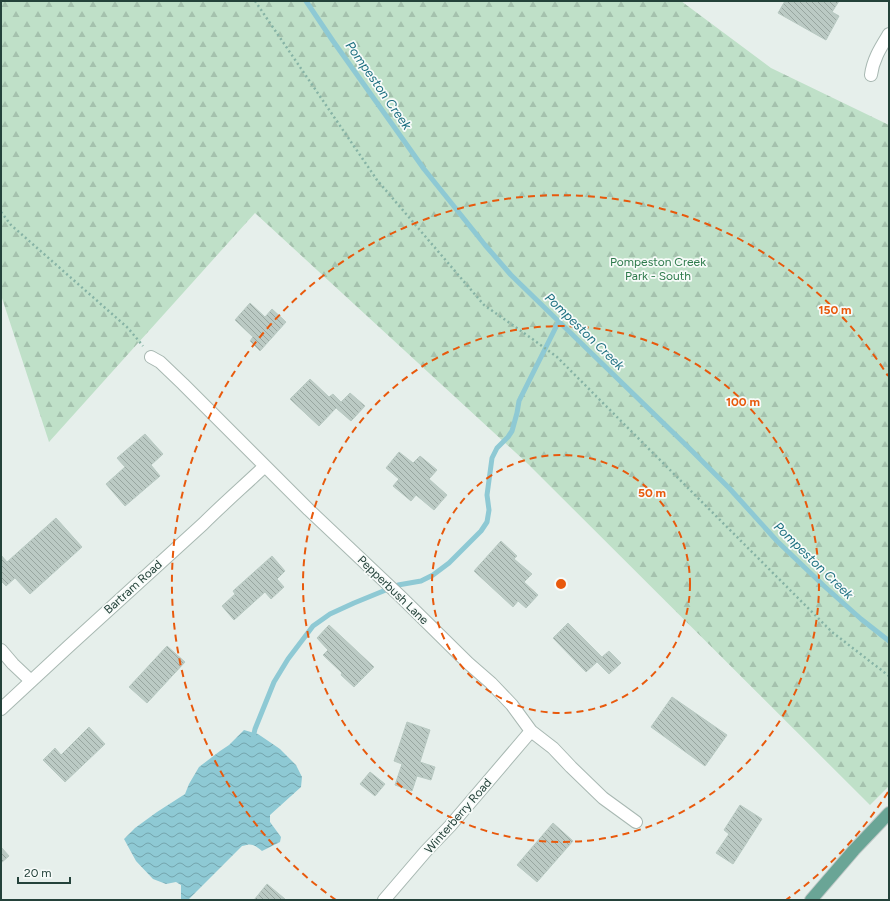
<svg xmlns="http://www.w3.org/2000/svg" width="890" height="901" viewBox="0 0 890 901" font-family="Figtree,sans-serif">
<defs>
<pattern id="forest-firs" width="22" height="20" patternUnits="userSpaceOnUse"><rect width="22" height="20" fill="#bfe0c8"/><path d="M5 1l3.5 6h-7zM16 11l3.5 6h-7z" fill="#a4c1ad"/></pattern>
<pattern id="water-waves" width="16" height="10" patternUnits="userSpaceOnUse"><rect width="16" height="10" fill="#8ec9d4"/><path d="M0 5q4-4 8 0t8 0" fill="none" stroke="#74a5ad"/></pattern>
<pattern id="building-back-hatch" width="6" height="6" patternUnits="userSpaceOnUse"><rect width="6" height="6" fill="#bbcac4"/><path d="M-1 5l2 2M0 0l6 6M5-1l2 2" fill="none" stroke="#98a6a0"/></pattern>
</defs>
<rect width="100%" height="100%" fill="#e6efeb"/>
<!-- forest -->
<path fill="url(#forest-firs)" d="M1,1h680l90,67 118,57v661l-19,19 -342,-341 -273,-251 -206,229 -48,-147z"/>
<!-- water -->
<path fill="url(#water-waves)" d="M244,730l14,4 22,15 16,16 6,12 -1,10 -31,28v7l11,15 -1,5 -18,9c-9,-7 -10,-8 -20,-5l-54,54h-7v-15l-5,-3 -10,2 -13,-5 -17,-18 -12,-22 11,-11 22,-16 28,-18 4,-10 10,-17 21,-16 9,-6z"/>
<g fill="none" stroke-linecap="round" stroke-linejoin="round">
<!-- stream -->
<path stroke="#8ec9d4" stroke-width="5" d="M306,1l27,40 91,128 61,76 26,30 178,173 41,41 47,52 46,44 38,34 28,22
M253,738l2,-9 19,-47 14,-23 25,-33 17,-12 24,-11 44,-18 23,-4 12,-6 16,-12 32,-32 6,-9 2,-12 -2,-15 5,-37 5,-10 11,-11 4,-6 5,-18 2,-12 40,-80"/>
</g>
<!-- building -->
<path fill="url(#building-back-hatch)" stroke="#b8c9c2" d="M785,1h54l-7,11 7,4 -13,24 -48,-27z
M250,303l15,14 7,-8 14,13 -26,29 -10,-10 3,-4 -18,-17z
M310,379l19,18 4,-3 8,8 9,-9 15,13 -14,15 -15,-13 -17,18 -29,-27z
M145,434l18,20 -12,11 9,11 -35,30 -19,-22 19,-17 -8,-9z
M399,452l14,11 7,-7 17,14 -8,9 18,16 -13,15 -18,-15 -5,6 -18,-15 6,-7 -13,-11z
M56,518l26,29 -52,47 -15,-16 -9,8 -5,-5v-26l6,7z
M501,541l16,15 -3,3 18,15 -8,8 14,13 -12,13 -8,-7 -5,6 -39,-36z
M272,556l13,15 -8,8 7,8 -13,12 -6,-7 -31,28 -12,-14 13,-12 -2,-3z
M568,623l34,34 7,-6 12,12 -12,11 -12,-12 -11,10 -33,-34z
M329,625l45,42 -20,20 -13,-12 1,-2 -19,-18 5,-5 -11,-12z
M167,646l18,16 -38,41 -18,-16z
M672,697l55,38 -22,31 -54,-39z
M407,722l23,8 -10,32 15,5 -4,13 -14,-4 -5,15 -17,-6 7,-21 -8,-3z
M89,727l16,17 -40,38 -22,-22 12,-12 6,7z
M370,772l15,12 -10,12 -15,-12z
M740,805l22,14 -29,45 -17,-11 13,-19 -5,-4z
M553,823l20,18 -36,41 -20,-17z
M1,847l8,9 -8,7z
M267,884l18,15 -1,1h-30z"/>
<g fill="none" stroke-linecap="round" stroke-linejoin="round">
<defs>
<path id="minor" d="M871,75c2,-16 10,-28 18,-41
M151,357l9,5 23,22 126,126 91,86 68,67 23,20 21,22 19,26 22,17 18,19 32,31 33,24
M1,650l12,14 18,17
M1,709l68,-63 134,-122c20,-20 42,-39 62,-58
M384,900l42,-49 24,-25 81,-95"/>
<path id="major" d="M811,900l43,-50 35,-37"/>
</defs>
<!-- minor casing -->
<use href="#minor" stroke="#a8b8b2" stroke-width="14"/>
<!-- major casing -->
<use href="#major" stroke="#c2cac8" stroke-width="14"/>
<!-- path -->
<path stroke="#86b3a5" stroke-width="2.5" stroke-dasharray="2 3" stroke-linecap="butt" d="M255,1l122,179 107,125 47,33 26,19 275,275 57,44
M1,212l10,13 117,103 15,18"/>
<!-- minor -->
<use href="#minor" stroke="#fff" stroke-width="12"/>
<!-- major -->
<use href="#major" stroke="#6aa596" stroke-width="12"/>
</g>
<!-- distance rings -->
<g fill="none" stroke="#e8590c" stroke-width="2" stroke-dasharray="7 5">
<circle cx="561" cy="584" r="129"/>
<circle cx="561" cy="584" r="258"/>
<path d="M888 792A388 388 0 0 1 786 900M336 900A388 388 0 1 1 888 376"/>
</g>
<g text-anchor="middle" stroke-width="3.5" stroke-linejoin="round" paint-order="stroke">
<!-- park labels -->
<g font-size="12" fill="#2d7a4b" stroke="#f7fbf9">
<text x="658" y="266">Pompeston Creek<tspan x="658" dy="14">Park - South</tspan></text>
</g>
<!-- street labels -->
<g font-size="12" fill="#24423a" stroke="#f7fbf9">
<text transform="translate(133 587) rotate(-42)" y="4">Bartram Road</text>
<text transform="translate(393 590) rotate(44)" y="4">Pepperbush Lane</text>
<text transform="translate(458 816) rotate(-49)" y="4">Winterberry Road</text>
</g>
<!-- water labels -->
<g font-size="13" font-style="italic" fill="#1c6f80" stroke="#f7fbf9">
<text transform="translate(379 85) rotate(55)" y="5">Pompeston Creek</text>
<text transform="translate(585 331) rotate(44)" y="5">Pompeston Creek</text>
<text transform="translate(814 560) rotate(44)" y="5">Pompeston Creek</text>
</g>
</g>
<circle cx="561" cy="584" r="6" fill="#e8590c" stroke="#f7fbf9" stroke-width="2"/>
<g font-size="12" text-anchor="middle" font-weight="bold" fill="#e8590c" stroke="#f7fbf9" stroke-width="3.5" stroke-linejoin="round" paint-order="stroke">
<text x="835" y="314">150 m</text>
<text x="743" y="406">100 m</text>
<text x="652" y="497">50 m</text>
</g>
<!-- border -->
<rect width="890" height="901" fill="none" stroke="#24423a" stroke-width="4"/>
<!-- scale -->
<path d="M18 877v6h52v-6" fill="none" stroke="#24423a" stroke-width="2"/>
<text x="24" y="877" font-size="12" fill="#24423a" stroke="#f7fbf9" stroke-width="3" paint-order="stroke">20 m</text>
</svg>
